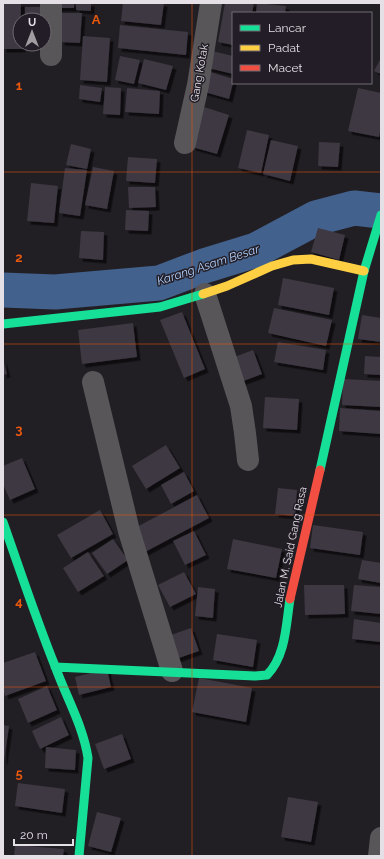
<svg xmlns="http://www.w3.org/2000/svg" width="384" height="859" viewBox="0 0 384 859" font-family="Raleway,sans-serif">
<defs>
<filter id="shadow"><feDropShadow dx="3.5" dy="3.5" stdDeviation="0" flood-color="#0009"/></filter>
</defs>
<rect width="100%" height="100%" fill="#221f24"/>
<g fill="none" stroke-linecap="round" stroke-linejoin="round">
<!-- river -->
<path stroke="#42618c" stroke-width="35" d="M3,290l52,2 104,-9 45,-17 52,-16 60,-32 38,-10 27,3"/>
</g>
<!-- building -->
<path fill="#3e3742" filter="url(#shadow)" d="M3,3h18l-1,41h2v5h-19z
M56,3h18v5h-19z
M76,3h15v8l-15,-1z
M123,3h41l-3,22 -40,-4z
M225,3h29l-2,10h-19v32l-15,-3z
M257,3l29,3 -1,7h-29z
M25,7h20v13h-20z
M62,13h20l-2,30 -19,-1z
M120,25l68,7 -2,23 -68,-7z
M83,36l27,2 -3,44 -27,-2z
M208,50l25,6v18l-29,-7z
M120,56l20,4 -6,24 -19,-4z
M381,58v16l-7,-3z
M144,59l29,7 -7,24 -28,-7z
M207,71l26,8v4l-4,16 -28,-8z
M80,85l22,3 -2,14 -21,-3z
M105,87l16,1 -1,27 -17,-1z
M127,88l33,3 -1,23 -34,-2z
M358,88l23,5v35l-2,9 -31,-6z
M204,107l25,8 -12,39 -25,-7z
M247,130l22,5 -8,38 -23,-5z
M271,140l27,6 -8,35 -27,-7z
M319,142l21,1 -2,24 -20,-1z
M71,144l20,5 -4,20 -21,-4z
M128,157l29,2 -2,24 -29,-2z
M93,167l21,4 -7,38 -22,-4z
M65,168l22,2 -7,46 -21,-3z
M31,183l27,3 -4,37 -27,-2z
M128,187h27l1,20 -27,1z
M126,210l23,1 -1,20 -23,-1z
M318,228l27,7 -6,25 -28,-8z
M81,231l23,1 -1,28 -24,-2z
M283,278l51,10 -5,27 -51,-10z
M274,308l58,12 -6,26 -58,-13z
M182,312l23,57 -21,9 -24,-58z
M362,315l19,3v24l-23,-3z
M133,323l4,34 -55,7 -4,-34z
M278,342l48,8 -3,20 -49,-8z
M253,350l9,24 -24,9 -9,-24z
M365,356l16,1v18l-17,-1z
M3,359l4,15 -4,1z
M343,379l38,2v26l-39,-2z
M265,397l34,2 -2,31 -34,-2z
M340,408l41,3v23l-42,-3z
M166,445l14,23 -34,21 -14,-23z
M22,458l13,31 -25,11 -7,-16v-18z
M184,472l10,19 -23,13 -10,-19z
M278,488l19,2 -2,26 -20,-2z
M197,495l12,23 -64,34 -12,-23z
M100,510l13,24 -42,24 -14,-23z
M313,525l50,7 -3,23 -50,-7z
M194,531l12,24 -21,10 -12,-24z
M113,539l15,21 -21,14 -15,-21z
M233,539l49,10 -6,29 -49,-9z
M88,552l16,24 -26,16 -15,-24z
M362,560l19,3v20l-23,-4z
M184,572l12,22 -26,13 -12,-22z
M304,585h40l1,29 -40,1z
M354,585l27,2v27l-30,-3z
M198,587l17,2 -2,29 -18,-2z
M354,619l27,4v19l-29,-3z
M191,628l8,23 -23,8 -8,-23z
M217,634l40,6 -4,27 -40,-7z
M35,652l11,29 -41,15 -2,-6v-27z
M107,669l4,18 -32,8 -4,-18z
M199,678l53,10 -6,34 -54,-10z
M47,686l10,24 -29,13 -10,-24z
M61,717l8,18 -29,14 -8,-18z
M3,725l6,1 -5,35h-1z
M122,734l9,25 -27,10 -9,-25z
M46,747l30,3 -1,20 -30,-2z
M18,783l47,6 -3,24 -47,-7z
M288,797l30,5 -7,40 -30,-5z
M97,812l24,6 -10,34 -23,-6z
M15,845l49,4 -1,7h-49z"/>
<g fill="none" stroke-linecap="round" stroke-linejoin="round">
<!-- street -->
<path stroke="#59565a" stroke-width="22" d="M51,55v-52
M185,143l13,-58 13,-82
M205,294l36,112 4,27 3,27
M93,382l36,149 43,140
M379,856l2,-18"/>
<!-- fast -->
<path stroke="#16e098" stroke-width="9" d="M3,324l157,-17 43,-13
M320,470l44,-199 17,-56
M3,522c17,48 33,97 52,144 11,31 28,59 33,92l-9,98
M55,667l200,9 12,-1c19,-19 19,-51 23,-76"/>
<!-- slow -->
<path stroke="#ffcf43" stroke-width="9" d="M203,294l24,-8 45,-20 21,-6 18,-1 53,12"/>
<!-- jam -->
<path stroke="#f24e42" stroke-width="9" d="M290,599l30,-129"/>
</g>
<!-- grid -->
<path fill="none" stroke="#e8590c" stroke-width="1" stroke-opacity="0.55" d="M192,3v853M3,172h378M3,344h378M3,515h378M3,687h378"/>
<g text-anchor="middle" stroke-width="3" stroke-linejoin="round" paint-order="stroke">
<!-- street labels -->
<g font-size="11" fill="#e4e0e6" stroke="#221d26">
<text transform="translate(199 73) rotate(-80)" y="4">Gang Kotak</text>
<text transform="translate(290 547) rotate(-78)" y="4">Jalan M. Said Gang Rasa</text>
</g>
<!-- water labels -->
<g font-size="12" font-style="italic" fill="#b0d0fb" stroke="#221d26">
<text transform="translate(208 265) rotate(-18)" y="4">Karang Asam Besar</text>
</g>
</g>
<g font-size="13" text-anchor="middle" font-weight="bold" fill="#e8590c" stroke="#221d26" stroke-width="3" stroke-linejoin="round" paint-order="stroke">
<text x="96" y="24">A</text>
<text x="19" y="90">1</text>
<text x="19" y="262">2</text>
<text x="19" y="434">3</text>
<text x="19" y="606">4</text>
<text x="19" y="778">5</text>
</g>
<!-- border -->
<rect width="384" height="859" fill="none" stroke="#e4e0e6" stroke-width="8"/>
<!-- legend -->
<rect x="232" y="12" width="140" height="72" fill="#221d26" stroke="#706b73"/>
<rect x="240" y="25" width="20" height="6" fill="#16e098" stroke="#706b73"/>
<text x="268" y="32" font-size="12" fill="#e4e0e6">Lancar</text>
<rect x="240" y="45" width="20" height="6" fill="#ffcf43" stroke="#706b73"/>
<text x="268" y="52" font-size="12" fill="#e4e0e6">Padat</text>
<rect x="240" y="65" width="20" height="6" fill="#f24e42" stroke="#706b73"/>
<text x="268" y="72" font-size="12" fill="#e4e0e6">Macet</text>
<!-- north arrow -->
<g transform="translate(32 32)"><circle r="19" fill="#221d26" stroke="#706b73"/>
<path d="M0-3L7 15L0 10L-7 15Z" fill="#a09ca2"/>
<text y="-6" font-size="11" font-weight="bold" text-anchor="middle" fill="#e4e0e6">U</text>
</g>
<!-- scale -->
<path d="M14 839v6h59v-6" fill="none" stroke="#e4e0e6" stroke-width="2"/>
<text x="20" y="839" font-size="12" fill="#e4e0e6" stroke="#221d26" stroke-width="3" paint-order="stroke">20 m</text>
</svg>
